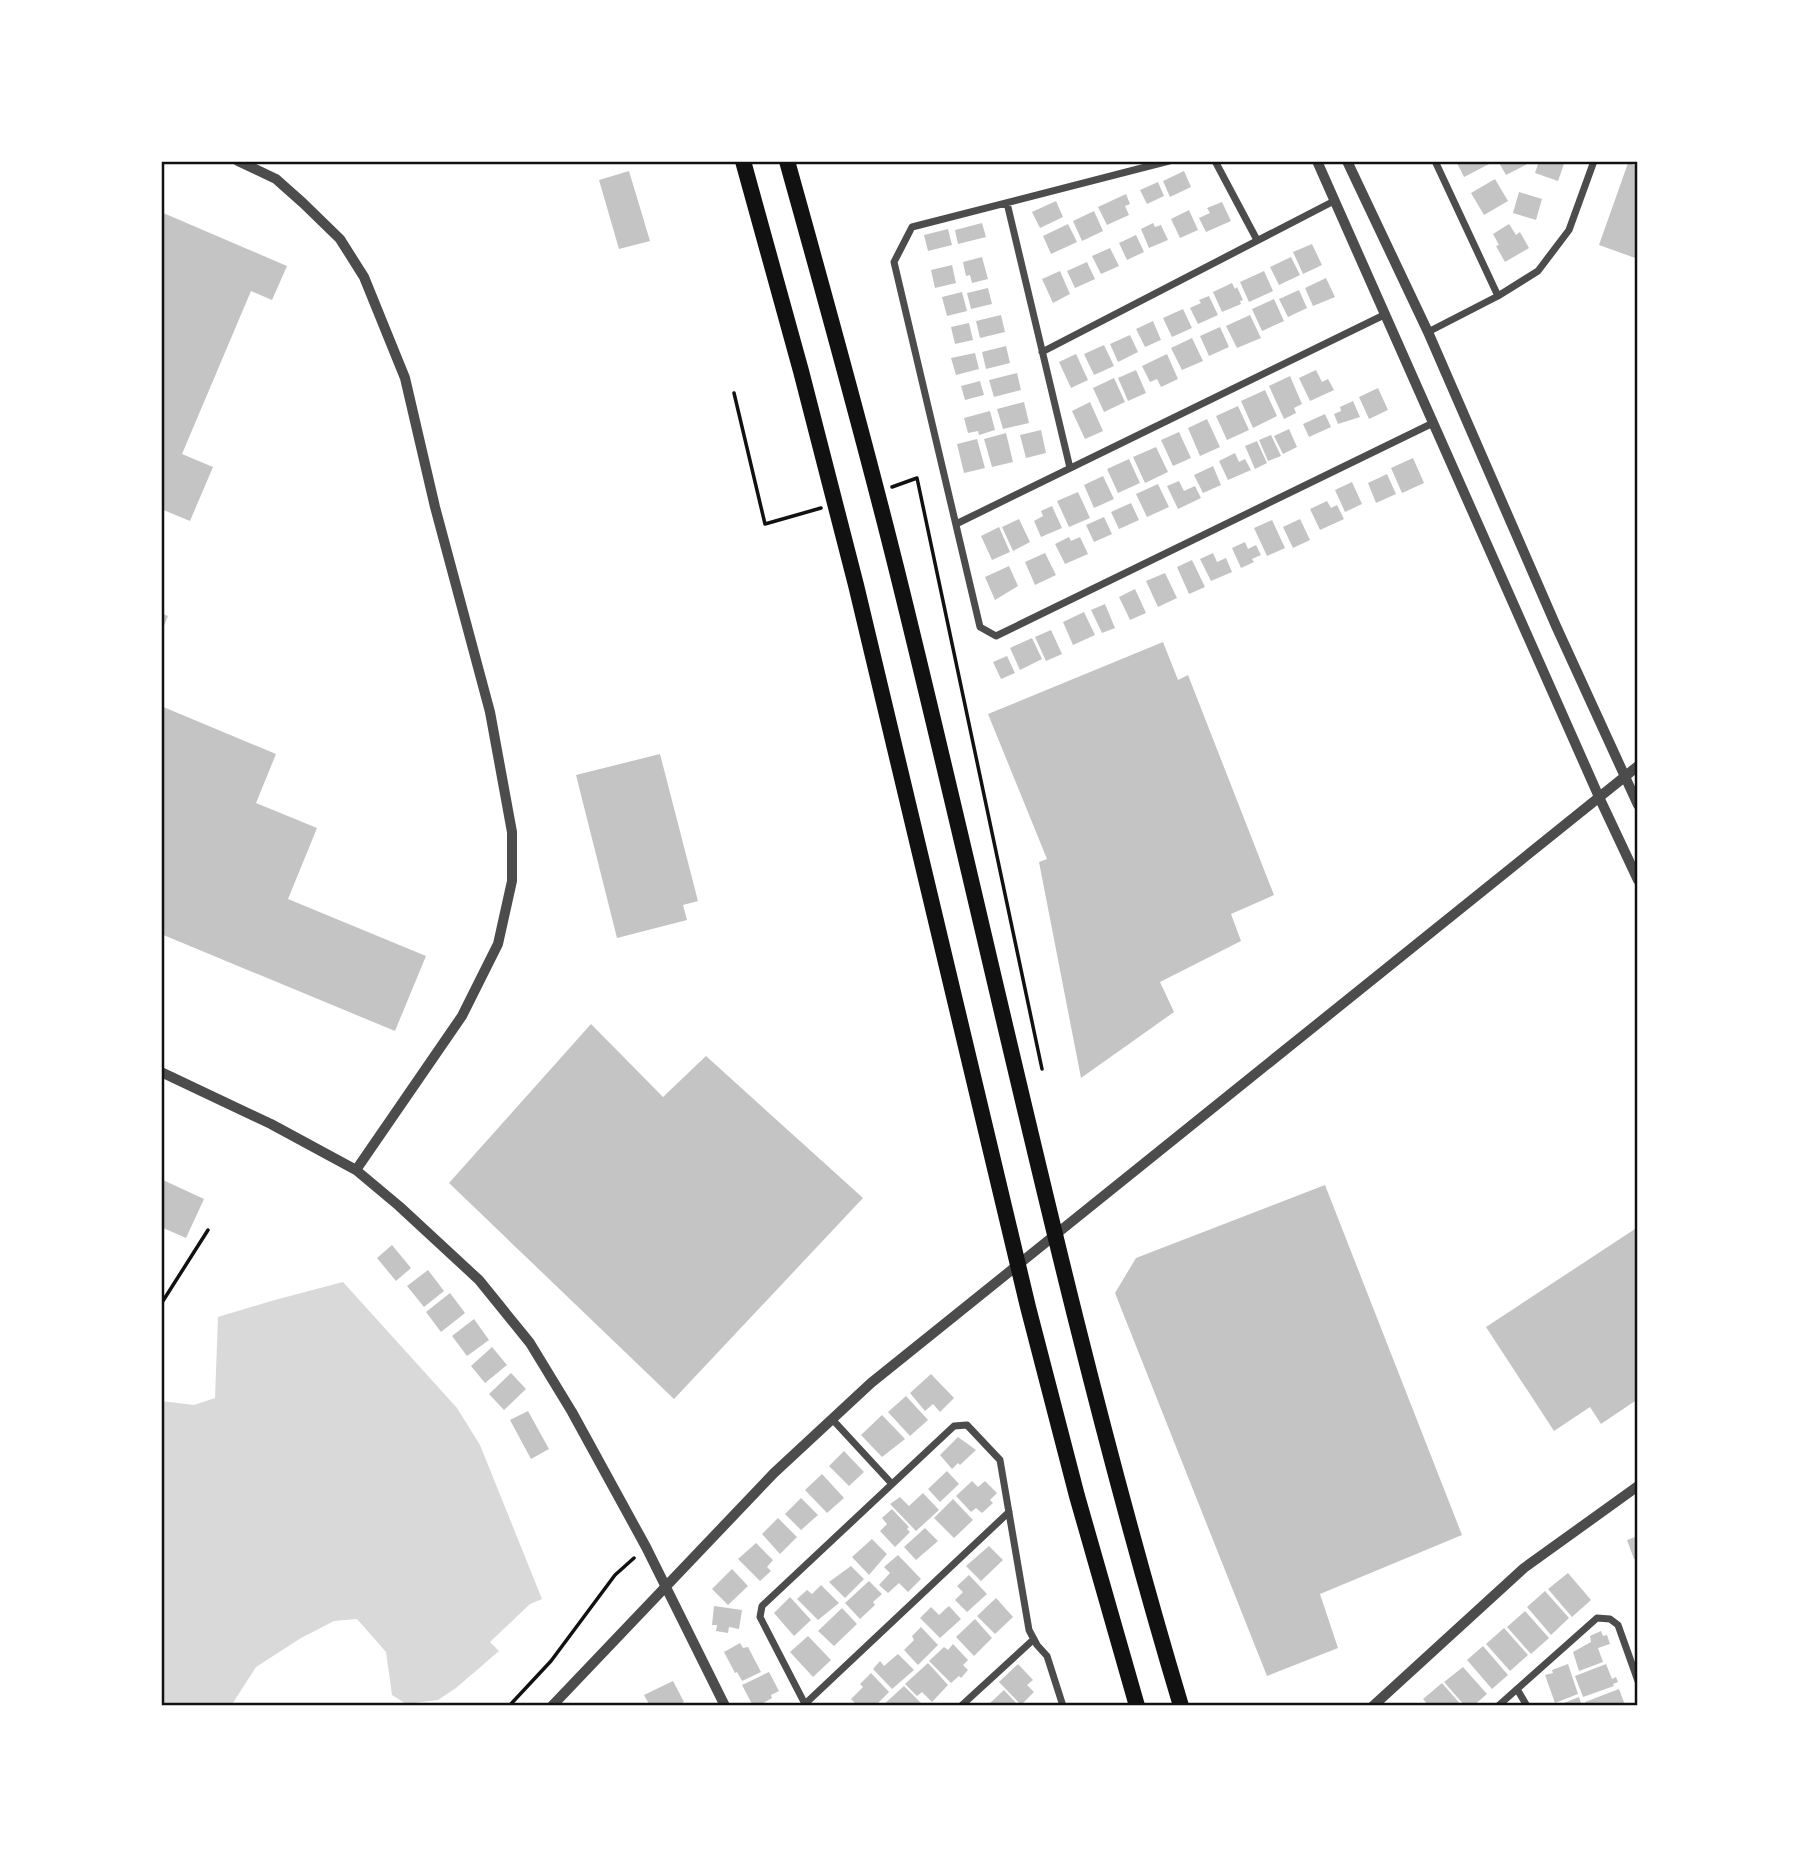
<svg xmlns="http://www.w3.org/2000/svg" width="1799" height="1867" viewBox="0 0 1799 1867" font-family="Mulish,sans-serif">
<rect width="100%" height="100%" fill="#fff"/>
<!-- water -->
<path fill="#d9d9d9" d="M343,1282l114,126 23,37 62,154 -12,5 -40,38 9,9 -43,37 -18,12 -32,4 -14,-9 -6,-43 -29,-33 -23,2 -33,17 -45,29 -25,39h-70v-305l33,4 21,-7 3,-81 53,-16z"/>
<!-- building -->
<path fill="#c4c4c4" d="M1456,161h33l2,2 -27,14z
M1498,161h35l-27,14z
M1539,161h26l-7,20 -23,-8z
M1628,163l10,3v93l-39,-14z
M629,171l21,70 -31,8 -20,-69z
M1184,171l7,16 -21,10 -7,-16z
M1495,179l13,22 -24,14 -13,-22z
M1158,182l6,14 -17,8 -7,-14z
M1519,192l23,7 -6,21 -23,-7z
M1126,194l4,10 -5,2 4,9 -22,10 -9,-18z
M1056,201l7,16 -23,11 -8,-16z
M1222,202l9,19 -25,11 -7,-14 11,-5 -3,-5z
M1189,210l9,20 -18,8 -9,-19z
M1094,211l9,20 -21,10 -9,-20z
M161,212l126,54 -15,34 -21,-9 -69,163 31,13 -23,54 -29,-12z
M982,223l4,14 -28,7 -3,-14z
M1153,223l2,4 6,-2 7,15 -19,8 -8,-19z
M1068,224l9,18 -26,12 -8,-18z
M1509,224l7,11 4,-3 9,16 -24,14 -9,-16 3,-1 -6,-11z
M948,229l4,16 -24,6 -4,-16z
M1136,235l8,17 -17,8 -8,-17z
M1312,244l10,21 -19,9 -10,-22z
M1110,248l9,18 -18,8 -9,-18z
M982,257l6,22 -16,4 -2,-8 -4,1 -3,-14z
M1291,257l9,18 -21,10 -9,-18z
M1087,262l8,17 -20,9 -8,-17z
M952,265l4,18 -21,5 -4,-18z
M1060,271l10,23 -17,9 -11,-24z
M1264,271l9,20 -24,11 -9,-20z
M1326,278l9,19 -22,9 -8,-18z
M1232,283l3,6 2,-2 6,13 -3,1 1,3 -19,8 -9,-20z
M988,288l4,16 -21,5 -4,-16z
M1299,290l8,18 -19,9 -9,-18z
M962,292l5,19 -20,5 -5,-19z
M1209,296l9,19 -20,9 -8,-16 11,-5 -2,-3z
M1274,299l10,22 -22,10 -10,-22z
M1183,309l9,19 -20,9 -9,-19z
M1001,315l4,17 -25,6 -4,-17z
M1250,315l11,23 -24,10 -11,-22z
M1153,321l8,19 -16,7 -9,-18z
M969,323l4,17 -18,4 -4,-17z
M1220,327l9,20 -20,9 -9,-20z
M1130,335l8,17 -20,10 -8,-18z
M1192,338l11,23 -21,9 -11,-22z
M1104,345l10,21 -20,9 -10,-21z
M1006,346l4,17 -24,6 -4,-17z
M975,353l4,16 -23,6 -5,-17z
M1076,354l12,26 -17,8 -12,-26z
M1167,354l11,25 -17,8 -4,-8 -7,3 -8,-16z
M1136,370l10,23 -18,8 -10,-23z
M1316,370l6,12 6,-3 6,11 -24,11 -11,-23z
M1017,373l4,17 -27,7 -5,-17z
M1290,376l12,28 -8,4 2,5 -12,6 -15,-33z
M1114,378l11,24 -21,10 -11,-24z
M980,381l4,14 -19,5 -4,-14z
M1378,388l10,22 -19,9 -10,-22z
M1265,390l12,26 -24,12 -12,-27z
M1353,401l7,16 -22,7 -4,-10 7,-3 -1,-4z
M1024,402l5,21 -26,6 -6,-20z
M1090,402l13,29 -18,8 -13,-28z
M1238,406l11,24 -22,10 -11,-24z
M990,411l5,19 -16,5 -1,-4 -10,2 -4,-15z
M1325,414l6,13 -22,10 -6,-13z
M1207,419l13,28 -20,9 -12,-28z
M1289,429l8,18 -14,7 -9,-18z
M1041,430l5,23 -20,5 -6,-23z
M1179,432l12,26 -18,8 -12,-26z
M1006,433l7,29 -21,5 -8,-28z
M1271,435l10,21 -13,5 -9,-21z
M977,439l8,29 -21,5 -7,-29z
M1257,441l10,22 -12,6 -10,-23z
M1156,447l12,25 -23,11 -12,-26z
M1235,453l4,9 6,-3 6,11 -23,10 -9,-19z
M1413,458l11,25 -22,10 -11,-25z
M1129,459l11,24 -22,10 -11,-24z
M1213,466l8,19 -18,8 -9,-18z
M1387,474l9,20 -20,9 -8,-20z
M1103,476l11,23 -20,9 -10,-23z
M1179,481l5,10 11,-5 6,12 -23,11 -11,-23z
M1352,482l10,22 -17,8 -10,-22z
M1158,484l11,23 -22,10 -11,-23z
M1078,492l12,26 -21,9 -12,-26z
M1327,501l4,7 6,-3 7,14 -24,11 -10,-21z
M1131,503l8,17 -20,9 -8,-17z
M1052,506l10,22 -21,9 -7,-16 9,-5 -2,-5z
M1104,517l8,17 -18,8 -8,-17z
M1019,519l11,23 -17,9 -11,-24z
M1300,519l10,21 -17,8 -10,-21z
M1272,520l13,28 -18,8 -13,-28z
M999,527l11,25 -18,8 -11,-24z
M1069,537l2,4 9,-4 8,17 -23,10 -10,-20z
M1245,542l3,7 8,-4 5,10 -9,4 2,3 -13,6 -9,-20z
M1045,553l11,22 -21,10 -10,-23z
M1213,553l4,9 9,-4 6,14 -21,9 -11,-22z
M1192,560l13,27 -16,7 -12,-27z
M1009,566l9,20 -23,14 -10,-23z
M1165,573l12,25 -19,9 -12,-26z
M1135,589l11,24 -16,7 -11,-23z
M1105,604l10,24 -13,5 -11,-23z
M1084,612l11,23 -22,10 -10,-23z
M161,613l7,3 -7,17z
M1051,630l11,24 -16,7 -11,-24z
M1032,638l10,21 -22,11 -10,-22z
M1163,642l15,38 10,-5 86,220 -43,19 10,27 -81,41 14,30 -93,66 -42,-216 8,-3 -59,-145z
M1007,656l8,17 -14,6 -8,-17z
M161,706l115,48 -20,49 61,25 -29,71 138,57 -31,75 -234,-97z
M660,754l38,147 -15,4 4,15 -70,18 -41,-163z
M591,1024l72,73 43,-41 157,142 -189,201 -225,-216z
M163,1180l41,19 -18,39 -25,-11v-42z
M1325,1185l137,350 -142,59 18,54 -71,28 -152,-383 21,-35z
M1638,1227v172l-37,25 -11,-17 -36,24 -68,-104z
M392,1245l19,23 -15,13 -19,-23z
M428,1270l16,21 -20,16 -17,-21z
M450,1293l15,20 -24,19 -15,-20z
M474,1319l15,21 -22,16 -15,-20z
M492,1347l15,18 -22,18 -14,-17z
M511,1373l15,16 -22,21 -15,-16z
M931,1374l23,24 -14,14 -7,-8 -8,7 -15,-18z
M906,1396l22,24 -18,16 -22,-24z
M528,1411l21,38 -18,10 -21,-39z
M882,1415l23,24 -23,18 -21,-22z
M958,1437l18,13 -16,15 -2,-2 -6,6 -12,-14z
M844,1451l20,21 -15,14 -20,-20z
M947,1471l12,13 -19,18 -12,-13z
M822,1474l22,24 -17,15 -22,-23z
M972,1481l6,6 7,-6 12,12 -7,7 3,3 -11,10 -6,-5 -5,4 -15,-16z
M923,1493l16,17 -23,21 -26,-27 10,-7 9,9z
M801,1498l17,17 -17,15 -16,-16z
M953,1499l20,21 -19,18 -20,-20z
M892,1509l17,18 -2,2 3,3 -15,15 -15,-16 7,-7 -5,-6z
M778,1518l19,19 -17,17 -18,-20z
M925,1528l13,13 -22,19 -12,-13z
M1638,1536v22l-4,1 -7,-19z
M872,1539l15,15 -18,21 -17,-18z
M756,1543l17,17 -6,7 4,4 -11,10 -22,-22z
M989,1546l14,14 -22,21 -15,-15z
M898,1555l23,24 -13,13 -9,-9 -11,10 -9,-8 11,-12 -6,-6z
M851,1566l13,13 -19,19 -16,-16z
M732,1569l16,17 -20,19 -16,-16z
M1568,1573l23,27 -19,17 -24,-28z
M969,1575l18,19 -20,18 -12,-12 8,-8 -6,-6z
M869,1581l13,13 -9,8 2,3 -15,14 -15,-16z
M821,1585l18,18 -21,17 -21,-21 10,-9 5,4z
M1545,1591l24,27 -18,17 -24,-28z
M790,1597l21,23 -17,16 -20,-23z
M996,1598l17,19 -18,17 -18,-18z
M714,1606l28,4 -3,19 -10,-2 -1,6 -12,-2 1,-6h-5z
M949,1606l12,13 -21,19 -20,-20 11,-11 8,8z
M842,1608l15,16 -23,22 -16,-15z
M1525,1611l24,27 -18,16 -24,-27z
M975,1619l17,19 -18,18 -18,-19z
M921,1627l17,18 -20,20 -14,-15 10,-10 -2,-4z
M1504,1628l24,27 -18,16 -24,-27z
M1601,1631l2,5 4,-1 3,9 -12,4 5,14 -24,9 -6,-19 18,-10 -1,-6z
M808,1636l23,24 -18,17 -23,-25z
M740,1643l3,5 5,-1 13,25 -19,9 -5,-9 -2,1 -11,-21z
M953,1644l15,16 -5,5 5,5 -7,8 -2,-2 -8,7 -22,-22 15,-14 4,3z
M1483,1646l25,29 -16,14 -25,-29z
M898,1654l16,16 -22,19 -19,-20 7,-8 4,5z
M928,1663l20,22 -16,17 -10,-10 -5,4 -12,-12z
M1018,1664l15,16 -6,5 7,7 -13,13 -22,-23z
M1568,1664l10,30 -23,9 -10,-28 8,-2 -1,-3z
M1606,1664l6,15 4,-2 2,5 -5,2 1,2 -31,11 -8,-21z
M1463,1667l24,27 -14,12h-8l-21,-24z
M769,1672l10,19 -8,4 1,3 -14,8h-5l-11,-21z
M871,1673l18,19 -14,14h-17l-7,-7 12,-12 -3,-3z
M673,1681l11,21 -8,4h-26l-6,-11z
M1442,1683l20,23h-33l-6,-7z
M904,1686l17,17 -3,3h-36z
M1619,1689l6,16 -39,1 -1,-4z
M1004,1690l15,16 -30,-2z
M1579,1697l3,9h-26z"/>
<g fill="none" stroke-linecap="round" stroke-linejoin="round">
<!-- path -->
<path stroke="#111" stroke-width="3.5" d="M734,393l31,131 56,-16
M892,487l25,-9 125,591
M161,1304l47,-74
M509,1706l42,-45 64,-86 19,-17"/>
<!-- minor -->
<path stroke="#4c4c4c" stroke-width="7" d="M1169,161l-257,66 -18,35 86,365 16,9 437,-213
M1215,161l42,79
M1435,161l63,135
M1007,203l63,265
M1428,332l70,-36 40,-25 31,-41 25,-69
M1042,352l292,-151
M956,524l430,-210
M832,1419l60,65
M1517,1689l10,17
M805,1704l204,-192
M806,1706l-46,-89 2,-11 192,-180 13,-1 33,35 29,170 8,15 10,11 16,50
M961,1706l73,-67
M1498,1706l99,-88 13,1 8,6 20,56"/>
<!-- tertiary -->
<path stroke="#4c4c4c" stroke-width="10" d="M238,161l38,18 27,24 37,36 24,38 41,101 30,129 55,205 22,120v49l-14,63 -36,72 -106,154
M1317,161l282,636 39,83
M1347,161l81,171 128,294 82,179
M161,1072l110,52 85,46 43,36 80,74 51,63 42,69 74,135 79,159
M552,1706l222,-233 97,-90 767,-617
M1373,1706l151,-138 114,-82"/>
<!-- motorway -->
<path stroke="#111" stroke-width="16" d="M743,161l58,210 55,214 172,722 49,189 60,210
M787,161c38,136 76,273 110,410 94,379 172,761 284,1135"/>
</g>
<!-- border -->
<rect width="1799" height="1867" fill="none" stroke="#ffffff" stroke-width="326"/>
<rect x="163" y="163" width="1473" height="1541" fill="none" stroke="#111" stroke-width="2.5"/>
</svg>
